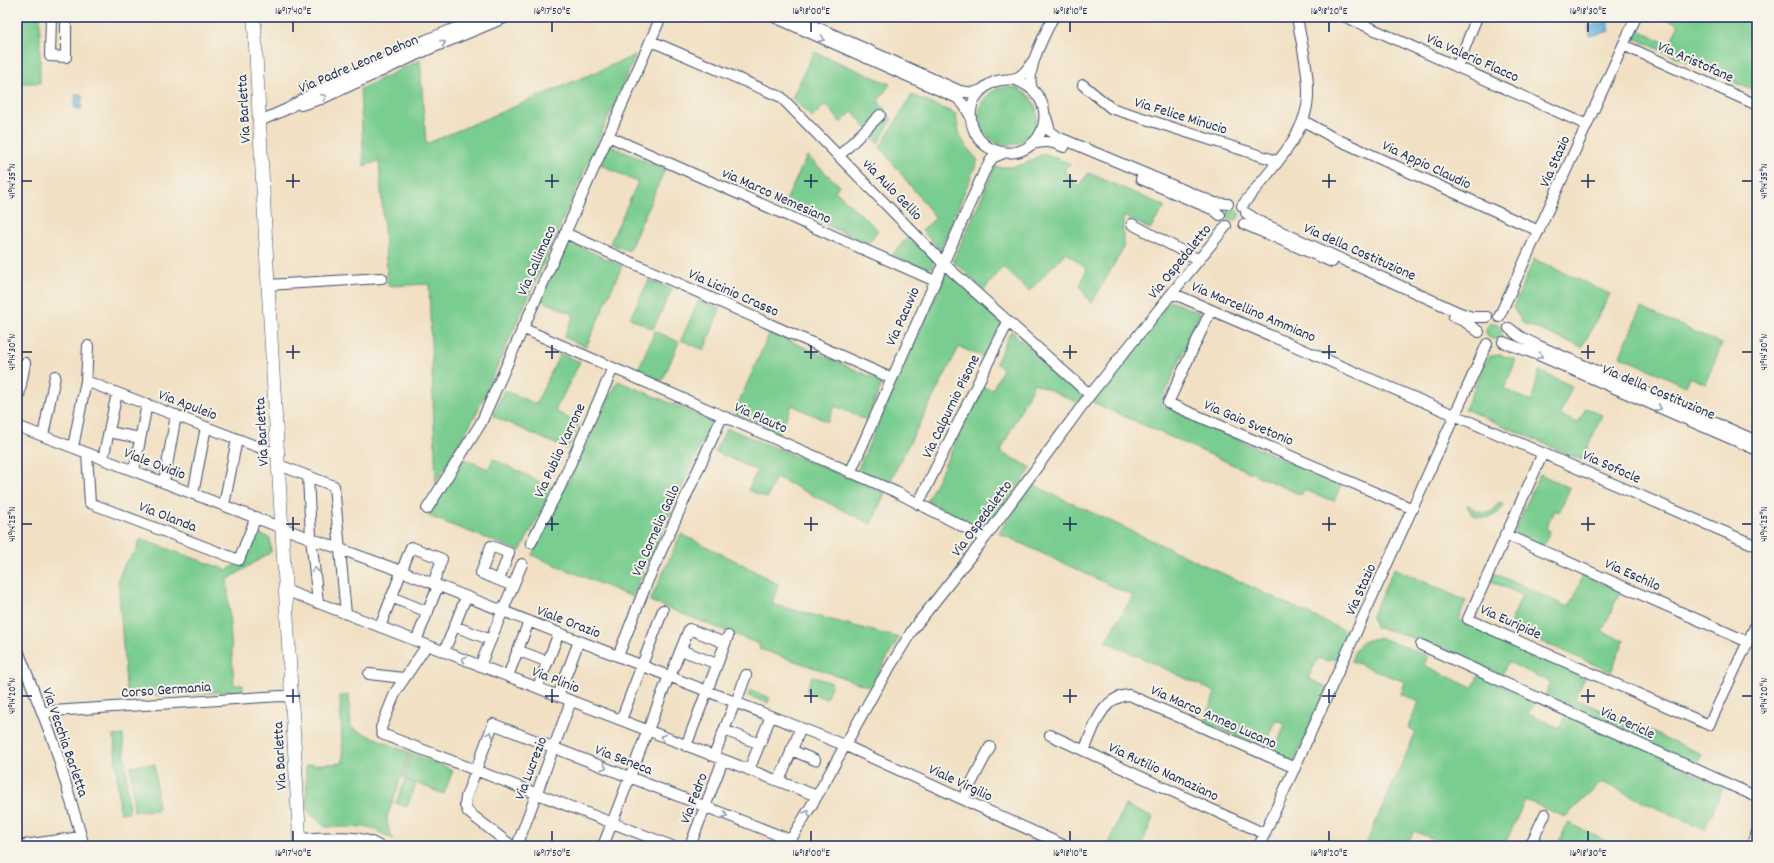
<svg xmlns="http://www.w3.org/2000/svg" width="1774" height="863" viewBox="0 0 1774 863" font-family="Dekko,sans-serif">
<rect width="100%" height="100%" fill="#f7f3e8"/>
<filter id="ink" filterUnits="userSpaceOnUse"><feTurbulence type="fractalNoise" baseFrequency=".025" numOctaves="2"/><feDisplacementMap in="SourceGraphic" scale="8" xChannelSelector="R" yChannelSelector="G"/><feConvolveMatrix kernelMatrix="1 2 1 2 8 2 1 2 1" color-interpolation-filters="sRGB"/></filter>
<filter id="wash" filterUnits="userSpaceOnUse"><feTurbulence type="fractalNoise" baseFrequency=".012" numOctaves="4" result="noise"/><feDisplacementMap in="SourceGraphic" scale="16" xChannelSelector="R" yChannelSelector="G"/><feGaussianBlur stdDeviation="0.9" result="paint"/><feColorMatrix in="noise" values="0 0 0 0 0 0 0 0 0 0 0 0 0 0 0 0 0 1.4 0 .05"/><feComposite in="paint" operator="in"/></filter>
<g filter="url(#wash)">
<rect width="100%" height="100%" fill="#f1e0c3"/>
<!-- green -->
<path fill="#7acd90" stroke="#4a7e77" d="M17,17h23v66h-23z
M1662,17h95v75l-123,-54 4,-8 32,14 9,-20z
M814,52l76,32 -12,17 14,18 -14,25 -25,-33 -12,12 -15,-19 -14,14 -20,-20z
M636,55l-160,359 -40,69 -7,-199 -41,2 -9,-125 -15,5 -4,-77 60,-29 6,84z
M979 116a29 29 0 1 1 58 0a29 29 0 1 1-58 0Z
M912,95l44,19c2,22 7,30 22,46l-38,90 -18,-20 14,-12 -56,-71z
M610,146l55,23 -36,82 -19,-8 28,-61 -37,-17z
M1044,153l26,11 -6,6 15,17 9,-14 77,33 -15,23 -27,-13v33l-32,55 -11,-18 7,-17 -21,-17 -37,39 -26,-24 -19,23 -31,-29 42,-94c22,1 31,-2 49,-14z
M807,156l32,29 -4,6 43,39 -10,14 -84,-39z
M1227 215a6 6 0 1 1 12 0a6 6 0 1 1-12 0Z
M908,237l26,24 -5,9 -37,-15z
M567,241l55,25 -36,81 -22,-10 10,-22 -33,-15z
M1534,259l76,35 -28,53 -59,-24 -10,-15z
M947,271l55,53 -16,34 -27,-11 -71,138 -31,-14z
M649,280l23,9 -19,40 -23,-11z
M699,300l21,9 -16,41 -23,-10z
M1170,301l30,12 -40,92 181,80 -7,16 -30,-11 -3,5 -209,-93z
M1641,308l81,36 -17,40 -15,-7 -4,9 -66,-30z
M1486 331a8 8 0 1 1 16 0a8 8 0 1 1-16 0Z
M655,331l24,11 -17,39 -24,-11z
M1011,331l72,65 -4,7 -45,-20 -34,69 32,16 -48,63 -57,-30 56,-114 9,3 11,-21 -7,-6z
M770,332l113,50 -17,38 -31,-14 -7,16 -36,-17 -13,28 -45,-20z
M560,354l20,8 -25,49 24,13 -12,25 -74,-33 11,-26 32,14z
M1501,355l15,5 -12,29 28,13 7,-31 33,15 -12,29 18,8 8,-15 16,7 -20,45 -117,-51 21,-47 4,-6z
M618,381l94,40 -80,176 -100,-42z
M727,428l158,65 -14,31 -95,-47 -9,21 -19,-8 9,-19 -42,-20z
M464,459l24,10 5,-10 60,29 -33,63 -92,-35z
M1540,474l30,14 -11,24 -5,-2 -8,18 4,3 -7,15 -29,-14z
M1031,484l321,150 -11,28 -10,-4 -3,3 -10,-3 -10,20 20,10 -34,74 -20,-9 11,-29 -9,-5 -13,29 -58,-26 10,-30 -110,-51 28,-45 -134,-63z
M1499,502l5,2c-6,17 -33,20 -37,0 13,10 23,15 32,-2z
M254,532l16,6 1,14 -44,28 7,105h9v6l-116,6 -9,-117 7,-17 11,-12 4,-12 87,31 16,-9z
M681,534l59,29 38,21 -6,20 127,34 -29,49 -110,-38 -1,-5 -109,-43z
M1394,568l72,33 -8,19 127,57 -10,22 127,55 -5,10 -152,-69 6,-12 -43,-21 -6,13 -69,-31 -58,-17 -3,-11z
M1494,573l74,34 7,-11 8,-21 37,16 -18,41 22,8 -13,32 -102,-45 13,-32 -31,-14z
M1381,638l47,18 -4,9 48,23 7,-13 57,26 -8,13 32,14 6,-14 76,33 81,41 -19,42 -102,-48 -37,35 -40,-17 -21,46h-54l-36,-15 -7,15h-42l51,-114 -8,-5 11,-25 -18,-8 4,-12 -54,-21c6,-17 11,-22 30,-23z
M812,676l20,7 -6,16 -20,-8z
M750,690l20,8 -2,5 -20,-7z
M349,695l2,33 59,25 -23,64 1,11 5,11 -23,-12h-45l-18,-17 -1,-45 37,-2 -3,-67z
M123,735l6,77 -9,1 -6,-77z
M412,754l41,16 -9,24 -41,-16z
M155,764l3,46 -24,1 -3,-45z
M405,780l11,4 -9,23 -11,-4z
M1125,805l28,13 -12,28h-34z
M1568,823l49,23h-60z"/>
<!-- water -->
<path fill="#5baed7" stroke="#3b6e9a" d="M1608,22l2,9 -20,5 -2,-10z
M76,94h4l3,3 -2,5 1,6 -3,2 -5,-3z"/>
</g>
<g filter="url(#ink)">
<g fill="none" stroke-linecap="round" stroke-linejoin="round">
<defs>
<path id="minor" d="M51,17l-1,39 16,1v-40
M774,17l183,81 7,7 7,12
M794,17l166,74 13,2 8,-3
M1346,17l241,108
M651,41l130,56 162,166 147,132
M1623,45l134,60
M1457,67l20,-50
M1012,79c55,15 33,85 -14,72 -10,-2 -18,-9 -23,-18 -5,-11 -6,-24 0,-35 6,-9 16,-17 27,-18 7,-1 12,0 18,-4 6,-4 11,-12 15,-18
M1083,85l28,23 166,53
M1032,89c-7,-20 13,-54 21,-72
M301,105l20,-6 106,-49 80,-33
M1046,117l4,14 8,6 157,66 13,1
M260,121l27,-12 31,-19 108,-50 57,-23
M1304,121l28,16 207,94
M608,136l327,145
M1032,144c14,-3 18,-3 32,3
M839,156l41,-41
M1141,179l73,31 6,5
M1242,206c23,-31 66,-70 66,-111 1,-25 -7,-53 -11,-78
M1246,213l16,10 198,90 12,4h15
M1132,224l67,36
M1244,224l88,38
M565,233l326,145
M268,285l114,-7
M1172,293l585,253
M1211,310l-43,93 245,106
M1454,317l10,4 15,11
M1499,317l137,-300
M522,328l374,164 89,46
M1509,328l10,8 18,9 220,96
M1503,342l33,12 221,96
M86,381l193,74
M17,406l8,-43
M17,426l265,102 119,43 400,157 43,17 221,101
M109,432l31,6
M43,436l12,-60
M73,447l13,-66 2,-35
M87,453l3,50 149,57 17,-43
M1543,453l-75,166 241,106 48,-103
M103,459l14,-66
M279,465l55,21 12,128
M134,471l13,-67
M850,473l134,-301 8,-14 12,-5
M308,476l3,61 7,66
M164,482l12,-67
M193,494l13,-67
M918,504l90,-182
M224,505l13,-66
M427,509l54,-86 180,-406
M1505,534l243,108
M531,543l29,-56 53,-119
M499,580l10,-27 -18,-7 -10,27 32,13
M285,590l532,206
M391,597l37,15
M454,626l37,14
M380,627l31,-80 31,12 -9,25
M416,641l22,-55
M427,645l-31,46 -15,37 1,6 290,112
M1421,645l336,152
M17,648l37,95 30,103
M517,650l31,12
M681,650l36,14
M444,652l22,-55
M618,656l30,-76 74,-163
M480,666l42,-102
M369,674l34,4
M508,676l21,-55
M670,677l19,-48 36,14
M540,681l19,-48
M558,696l21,-55
M736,703l10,-28
M42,713l11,-2 228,-15 12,1
M621,720l42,-110
M724,730l36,14
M1050,735l215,99
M686,746l42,-110
M791,750l24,10
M1084,751c10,-23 17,-54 45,-56l166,73
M714,756l21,-54
M749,770l22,-54
M779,781l22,-53
M963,799l27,-52
M300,839c23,-1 60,-6 79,7
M17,846l64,-9
M512,846l-44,-34 -3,-7 1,-8 27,-73 298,116
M517,846l54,-145
M603,846l66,-170
M690,846l33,-86
M787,846l30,-50 57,-103 39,-64 72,-91 105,-143 136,-169
M1259,846l228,-502
M1530,846l15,-32
M1751,846l6,-13"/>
<path id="major" d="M254,17l14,268 32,561"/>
</defs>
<!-- minor casing -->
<use href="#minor" stroke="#3b4a6d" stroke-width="12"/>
<!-- major casing -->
<use href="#major" stroke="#3b4a6d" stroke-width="14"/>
<!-- minor -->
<use href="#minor" stroke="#fff" stroke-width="10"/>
<!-- major -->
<use href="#major" stroke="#fff" stroke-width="13"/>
</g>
<!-- one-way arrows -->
<defs><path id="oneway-chevron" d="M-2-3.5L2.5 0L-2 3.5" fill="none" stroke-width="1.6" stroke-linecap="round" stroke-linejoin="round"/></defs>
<g stroke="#8d97ae">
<use href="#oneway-chevron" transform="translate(822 39) rotate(24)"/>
<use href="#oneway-chevron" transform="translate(443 43) rotate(-22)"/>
<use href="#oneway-chevron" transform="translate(324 97) rotate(-23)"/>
<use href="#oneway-chevron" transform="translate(1540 356) rotate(23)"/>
<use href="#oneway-chevron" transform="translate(1659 408) rotate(23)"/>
<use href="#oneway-chevron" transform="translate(315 570) rotate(-96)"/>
<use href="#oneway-chevron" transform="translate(464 659) rotate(-159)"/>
<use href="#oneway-chevron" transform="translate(490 734) rotate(-70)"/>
<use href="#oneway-chevron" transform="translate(663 737) rotate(-158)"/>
<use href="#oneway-chevron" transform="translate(604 767) rotate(21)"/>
<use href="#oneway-chevron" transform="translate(807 813) rotate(-59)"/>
<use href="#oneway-chevron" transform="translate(725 815) rotate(21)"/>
</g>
</g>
<!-- ticks -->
<path fill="none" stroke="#1b2f5e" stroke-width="1.5" d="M293,22v10M552,22v10M811,22v10M1070,22v10M1329,22v10M1588,22v10M293,174v14M552,174v14M811,174v14M1070,174v14M1329,174v14M1588,174v14M22,181h10M286,181h14M545,181h14M804,181h14M1063,181h14M1322,181h14M1581,181h14M1742,181h10M293,345v14M552,345v14M811,345v14M1070,345v14M1329,345v14M1588,345v14M22,352h10M286,352h14M545,352h14M804,352h14M1063,352h14M1322,352h14M1581,352h14M1742,352h10M293,517v14M552,517v14M811,517v14M1070,517v14M1329,517v14M1588,517v14M22,524h10M286,524h14M545,524h14M804,524h14M1063,524h14M1322,524h14M1581,524h14M1742,524h10M293,689v14M552,689v14M811,689v14M1070,689v14M1329,689v14M1588,689v14M22,696h10M286,696h14M545,696h14M804,696h14M1063,696h14M1322,696h14M1581,696h14M1742,696h10M293,831v10M552,831v10M811,831v10M1070,831v10M1329,831v10M1588,831v10"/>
<g text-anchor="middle" stroke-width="4" stroke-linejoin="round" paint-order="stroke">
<!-- street labels -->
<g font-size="15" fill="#1b2f5e" stroke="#f7f3e8">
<text transform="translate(1473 57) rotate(24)" y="5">Via Valerio Flacco</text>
<text transform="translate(1696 61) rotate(24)" y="5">Via Aristofane</text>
<text transform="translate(358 63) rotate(-23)" y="5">Via Padre Leone Dehon</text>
<text transform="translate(243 109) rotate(-93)" y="5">Via Barletta</text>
<text transform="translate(1181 115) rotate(17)" y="5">Via Felice Minucio</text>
<text transform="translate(1554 161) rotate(-66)" y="5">Via Stazio</text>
<text transform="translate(1427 164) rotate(25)" y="5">Via Appio Claudio</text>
<text transform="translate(893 189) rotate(46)" y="5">via Aulo Gellio</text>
<text transform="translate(777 195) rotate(24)" y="5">via Marco Nemesiano</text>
<text transform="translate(1360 251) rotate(24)" y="5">Via della Costituzione</text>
<text transform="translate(536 260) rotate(-66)" y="5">Via Callimaco</text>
<text transform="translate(1179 261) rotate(-51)" y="5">Via Ospedaletto</text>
<text transform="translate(734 292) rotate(24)" y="5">Via Licinio Crasso</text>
<text transform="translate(1254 311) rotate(23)" y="5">Via Marcellino Ammiano</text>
<text transform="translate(902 316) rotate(-66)" y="5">Via Pacuvio</text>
<text transform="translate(1659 391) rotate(23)" y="5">Via della Costituzione</text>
<text transform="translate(188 404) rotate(21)" y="5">Via Apuleio</text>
<text transform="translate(950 406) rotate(-64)" y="5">Via Calpurnio Pisone</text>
<text transform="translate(761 417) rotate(24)" y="5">Via Plauto</text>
<text transform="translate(1249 422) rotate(23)" y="5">Via Gaio Svetonio</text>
<text transform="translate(261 432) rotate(-93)" y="5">Via Barletta</text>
<text transform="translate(559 450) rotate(-65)" y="5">Via Publio Varrone</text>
<text transform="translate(155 463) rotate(21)" y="5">Viale Ovidio</text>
<text transform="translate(1612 466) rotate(24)" y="5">Via Sofocle</text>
<text transform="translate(168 516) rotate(21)" y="5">Via Olanda</text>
<text transform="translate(981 518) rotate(-53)" y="5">Via Ospedaletto</text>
<text transform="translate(655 530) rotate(-66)" y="5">Via Cornelio Gallo</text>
<text transform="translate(1633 574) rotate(24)" y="5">Via Eschilo</text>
<text transform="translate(1360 589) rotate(-66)" y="5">Via Stazio</text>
<text transform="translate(569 621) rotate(21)" y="5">Viale Orazio</text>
<text transform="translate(1511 621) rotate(24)" y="5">Via Euripide</text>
<text transform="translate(556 679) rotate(21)" y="5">Via Plinio</text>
<text transform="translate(166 689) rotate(-4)" y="5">Corso Germania</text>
<text transform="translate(1214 716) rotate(24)" y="5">Via Marco Anneo Lucano</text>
<text transform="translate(1628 722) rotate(25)" y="5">Via Pericle</text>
<text transform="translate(66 742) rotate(71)" y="5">Via Vecchia Barletta</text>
<text transform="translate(279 756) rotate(-93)" y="5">Via Barletta</text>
<text transform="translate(624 759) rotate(21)" y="5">Via Seneca</text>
<text transform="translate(530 768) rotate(-69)" y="5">Via Lucrezio</text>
<text transform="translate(1164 771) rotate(25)" y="5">Via Rutilio Namaziano</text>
<text transform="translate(961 782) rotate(25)" y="5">Viale Virgilio</text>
<text transform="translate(693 798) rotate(-69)" y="5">Via Fedro</text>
</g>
</g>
<!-- margin -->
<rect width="1774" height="863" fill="none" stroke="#f7f3e8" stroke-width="44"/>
<rect x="22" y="22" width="1730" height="819" fill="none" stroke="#1b2f5e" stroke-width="1.5"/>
<g font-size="10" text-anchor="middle" fill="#1b2f5e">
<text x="293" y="14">16°17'40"E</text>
<text x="552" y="14">16°17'50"E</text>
<text x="811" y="14">16°18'00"E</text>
<text x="1070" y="14">16°18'10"E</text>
<text x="1329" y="14">16°18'20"E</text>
<text x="1588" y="14">16°18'30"E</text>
<text transform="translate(11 181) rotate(-90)" y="4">41°14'35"N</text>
<text transform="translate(1763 181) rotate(-90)" y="4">41°14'35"N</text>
<text transform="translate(11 352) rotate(-90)" y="4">41°14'30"N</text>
<text transform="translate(1763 352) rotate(-90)" y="4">41°14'30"N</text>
<text transform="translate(11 524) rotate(-90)" y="4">41°14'25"N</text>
<text transform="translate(1763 524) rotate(-90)" y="4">41°14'25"N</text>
<text transform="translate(11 696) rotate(-90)" y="4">41°14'20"N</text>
<text transform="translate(1763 696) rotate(-90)" y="4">41°14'20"N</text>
<text x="293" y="856">16°17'40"E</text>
<text x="552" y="856">16°17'50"E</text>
<text x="811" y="856">16°18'00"E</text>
<text x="1070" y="856">16°18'10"E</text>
<text x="1329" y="856">16°18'20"E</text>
<text x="1588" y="856">16°18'30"E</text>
</g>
</svg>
